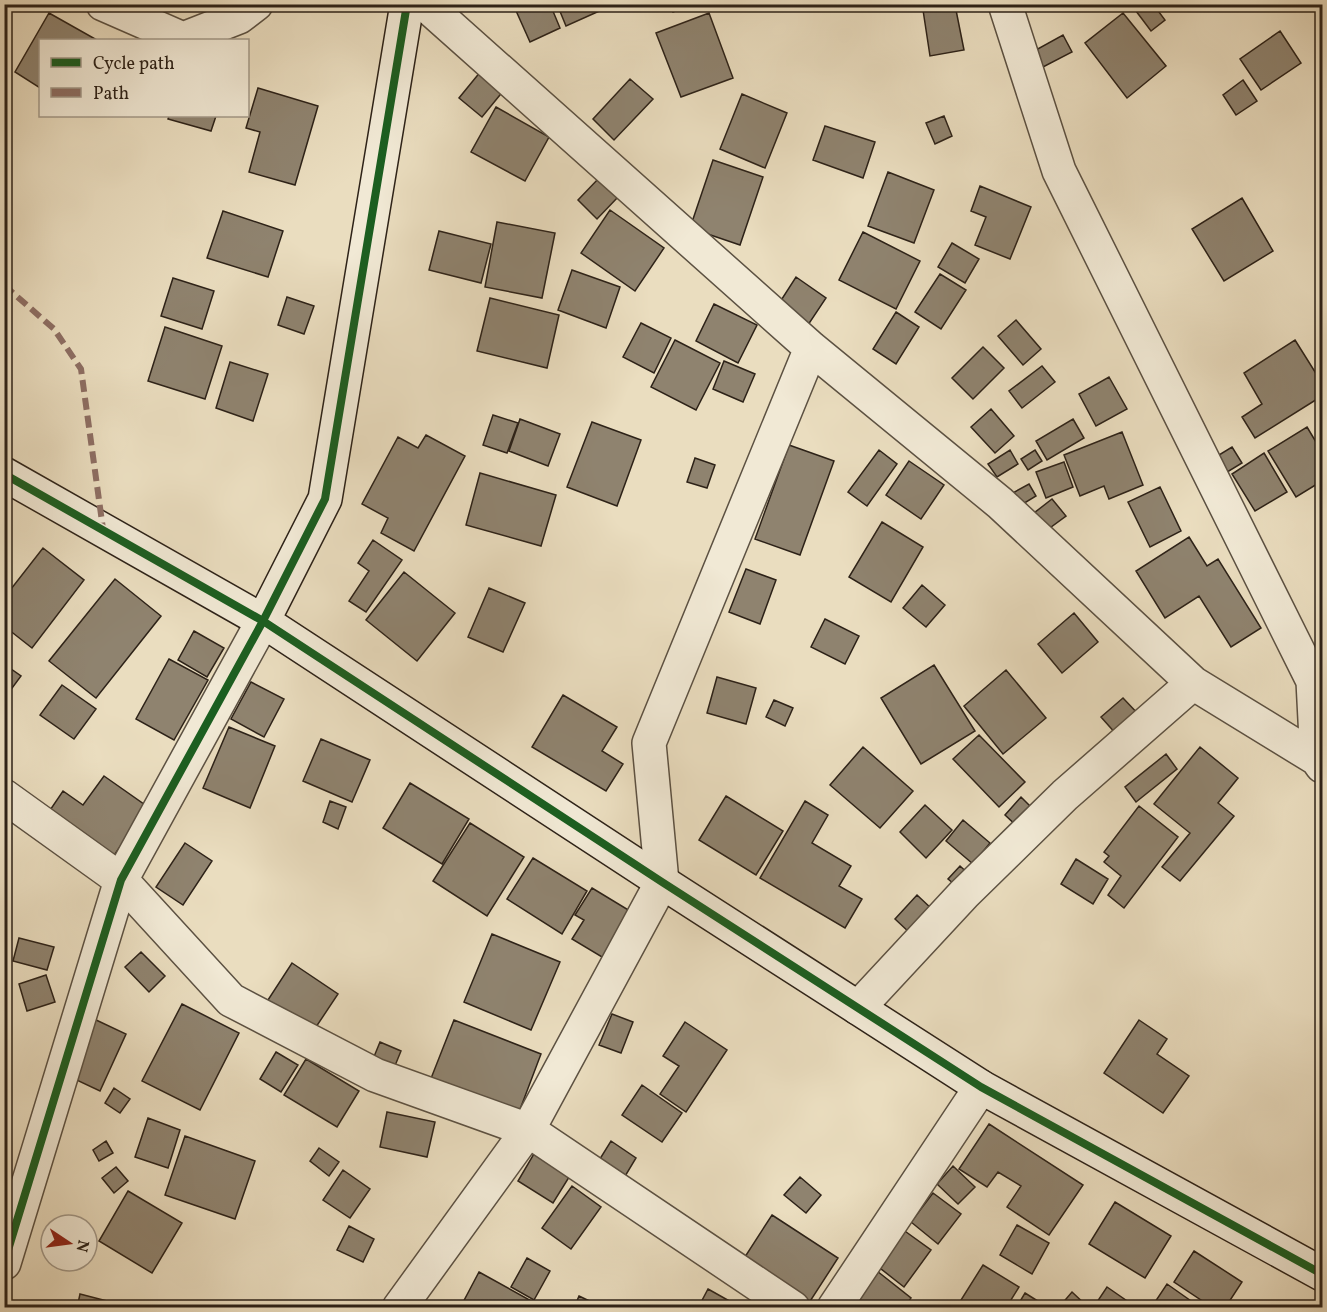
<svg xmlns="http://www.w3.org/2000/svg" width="1327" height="1312" viewBox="0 0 1327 1312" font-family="Vollkorn,serif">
<rect width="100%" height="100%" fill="#eaddbf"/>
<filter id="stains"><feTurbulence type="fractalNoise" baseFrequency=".00333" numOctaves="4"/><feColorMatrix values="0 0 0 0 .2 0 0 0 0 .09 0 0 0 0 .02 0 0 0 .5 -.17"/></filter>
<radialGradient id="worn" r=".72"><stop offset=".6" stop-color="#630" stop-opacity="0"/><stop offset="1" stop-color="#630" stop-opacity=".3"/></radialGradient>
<!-- building -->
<path fill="#8f836f" stroke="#2d2218" stroke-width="1.5" d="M513,4h37l10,24 -30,14z
M557,4h58l-49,22z
M671,4h23l-21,8z
M1144,4h9l12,16 -14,11 -15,-20z
M955,5l9,45 -34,6 -7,-46z
M49,13l48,27h-57v48l-25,-16z
M709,13l24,65 -52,19 -25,-64z
M1123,13l43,53 -39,32 -42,-55z
M1280,31l21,32 -40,27 -21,-31z
M1063,35l9,17 -29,15 -9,-16z
M481,71l23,19 -22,27 -23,-19z
M630,79l23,20 -39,41 -21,-21z
M1243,80l14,21 -21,14 -13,-20z
M258,88l60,18 -23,79 -46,-13 11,-40 -14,-4z
M742,94l45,19 -22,55 -45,-19z
M496,107l53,30 -24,44 -54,-29z
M169,116h47l-5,15 -43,-12z
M944,116l8,20 -17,8 -9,-21z
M825,126l50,16 -12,36 -50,-18z
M713,160l50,17 -23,68 -50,-17z
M888,172l46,18 -20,53 -46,-17z
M599,178l19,19 -21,22 -19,-19z
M980,186l51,21 -21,52 -35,-14 11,-28 -15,-6z
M1242,198l31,53 -49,30 -32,-52z
M610,210l54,38 -29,43 -54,-38z
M223,211l60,20 -15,46 -61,-19z
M497,222l58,11 -13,65 -57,-11z
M439,231l52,13 -10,39 -52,-13z
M863,232l57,29 -24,48 -57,-29z
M952,243l27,16 -14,24 -27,-16z
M572,270l48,17 -14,41 -48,-18z
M940,274l26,16 -25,39 -26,-17z
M796,277l30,21 -18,27 -30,-20z
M173,278l41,13 -12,38 -41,-13z
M287,297l27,9 -10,28 -26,-9z
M490,298l69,17 -12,53 -70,-17z
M714,304l43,21 -19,38 -42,-22z
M896,312l23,15 -23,37 -23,-15z
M1016,320l25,29 -18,16 -25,-29z
M641,323l30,15 -17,35 -31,-16z
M165,327l57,19 -17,53 -57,-18z
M675,340l45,23 -24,47 -45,-23z
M1295,340l27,43v13l-67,42 -13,-21 20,-13 -18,-31z
M983,347l21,21 -31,31 -21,-21z
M724,361l31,13 -12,28 -30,-13z
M230,362l38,12 -15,47 -37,-13z
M1042,366l13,16 -33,26 -13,-17z
M1109,377l18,32 -31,17 -17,-32z
M991,409l23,27 -19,17 -24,-26z
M493,415l25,8 -11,30 -24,-8z
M520,419l40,15 -12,32 -39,-15z
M1073,419l11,19 -37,22 -11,-19z
M592,422l49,18 -24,66 -50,-19z
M1307,427l15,25v29l-26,16 -28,-46z
M1122,432l21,53 -34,14 -5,-13 -24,10 -16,-41z
M426,435l39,21 -51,95 -33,-18 7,-15 -26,-14 36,-67 20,11z
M789,445l45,16 -34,94 -45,-16z
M1232,447l10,16 -18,11 -10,-16z
M879,450l18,14 -30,42 -19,-14z
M1010,450l8,14 -21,13 -9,-13z
M1035,450l7,11 -14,9 -7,-11z
M1264,453l23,39 -32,19 -23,-37z
M695,458l20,7 -8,23 -20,-6z
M909,461l35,24 -23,34 -35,-24z
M1064,462l9,25 -27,11 -10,-26z
M480,473l76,22 -15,51 -75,-21z
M1029,484l7,12 -18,11 -7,-13z
M1160,487l21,44 -31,16 -22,-45z
M1052,499l14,17 -19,14 -13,-17z
M882,522l41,25 -32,55 -42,-25z
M1189,537l18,29 11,-7 43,69 -30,19 -32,-51 -34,22 -29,-47z
M373,540l29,20 -36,52 -17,-11 20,-30 -11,-8z
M43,548l41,32 -52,68 -28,-22v-28z
M746,569l30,11 -16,44 -31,-12z
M404,572l51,41 -38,48 -51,-41z
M115,579l46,37 -65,82 -47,-37z
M922,585l23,20 -19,22 -23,-19z
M489,588l36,15 -22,49 -35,-15z
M1074,613l24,29 -36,31 -24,-29z
M825,619l34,17 -14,28 -34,-17z
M194,631l30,17 -17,29 -29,-17z
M169,659l39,21 -34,60 -38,-21z
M4,664l17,12 -17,23z
M934,665l41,66 -54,33 -40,-66z
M1006,670l40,48 -43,36 -39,-48z
M717,677l39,11 -10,36 -39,-11z
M251,682l33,17 -20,38 -33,-18z
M62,685l34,24 -22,30 -34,-24z
M563,695l54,32 -15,24 21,13 -17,27 -74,-44z
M1123,698l17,18 -23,19 -16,-18z
M774,700l19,8 -8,18 -19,-9z
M229,727l46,19 -25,62 -47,-20z
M979,735l46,47 -26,25 -46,-48z
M321,739l49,21 -18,42 -49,-21z
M863,747l50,44 -33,37 -50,-43z
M1200,747l38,31 -20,25 16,13 -54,65 -18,-14 28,-34 -36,-29z
M1166,754l11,15 -41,33 -11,-15z
M104,776l44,31 -40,57 -64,-45 19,-28 20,14z
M410,783l59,36 -27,45 -59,-36z
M726,796l57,35 -27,44 -57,-35z
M1021,797l15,15 -16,17 -15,-14z
M330,801l16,6 -8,22 -15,-7z
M805,801l23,14 -16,28 39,23 -12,20 23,13 -17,29 -85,-50z
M925,805l27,25 -26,28 -26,-26z
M1139,806l39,31 -54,71 -16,-13 13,-19 -17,-14 5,-6 -5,-4z
M963,820l27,23 -17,21 -27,-23z
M470,823l54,34 -37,59 -54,-35z
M185,843l27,18 -29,44 -27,-18z
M533,858l54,33 -25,43 -55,-35z
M1076,859l32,20 -15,25 -32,-20z
M960,866l11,10 -11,13 -12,-10z
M592,888l43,26 -28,46 -35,-21 12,-19 -9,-5z
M917,895l16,15 -22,24 -16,-15z
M492,934l68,28 -29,68 -67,-28z
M19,938l35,9 -7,23 -34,-9z
M141,952l24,24 -16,16 -24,-25z
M292,963l46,31 -26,39 -46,-30z
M46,975l9,27 -28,9 -8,-27z
M182,1004l57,29 -39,77 -58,-29z
M612,1014l21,8 -12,31 -22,-8z
M94,1019l32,15 -26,57 -32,-15z
M454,1020l87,34 -25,66 -88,-34z
M1139,1020l28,19 -10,15 32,22 -26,37 -59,-40z
M685,1022l42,28 -41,62 -26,-18 19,-28 -16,-10z
M380,1042l21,9 -9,22 -21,-9z
M276,1052l22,13 -17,27 -21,-13z
M306,1059l53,32 -22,36 -53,-32z
M642,1085l40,28 -20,29 -40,-27z
M114,1088l16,11 -10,14 -15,-10z
M387,1112l48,10 -8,35 -47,-10z
M148,1118l32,12 -12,38 -33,-11z
M989,1124l94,61 -34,50 -42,-28 14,-21 -23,-14 -11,15 -28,-18z
M4,1128l7,2 -7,20z
M185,1136l70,25 -20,58 -70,-24z
M106,1141l7,12 -14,8 -6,-11z
M611,1141l25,17 -12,20 -26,-16z
M319,1148l20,14 -10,14 -19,-15z
M535,1152l36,22 -18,29 -35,-22z
M953,1166l22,21 -17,17 -21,-20z
M116,1167l12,14 -14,12 -12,-15z
M343,1170l27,19 -20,29 -27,-18z
M800,1177l21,18 -15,18 -22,-18z
M572,1186l29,21 -30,42 -29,-21z
M128,1191l54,32 -30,50 -53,-32z
M933,1193l28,21 -23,30 -27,-22z
M1115,1202l56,34 -26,42 -56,-34z
M772,1215l66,43 -31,48 -66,-43z
M1017,1225l32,18 -17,31 -32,-19z
M349,1226l25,13 -11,23 -26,-12z
M902,1229l29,21 -27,37 -28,-22z
M1194,1251l48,31 -17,26h-12l-39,-26z
M527,1258l23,13 -16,29 -23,-13z
M983,1265l36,22 -13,21h-50z
M877,1271l34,27 -7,10h-55z
M479,1272l65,36h-84z
M1167,1284l34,24h-50z
M1107,1287l23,16 -3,5h-34z
M708,1289l34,19h-44z
M1072,1292l17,16h-27l-2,-2z
M1025,1293l24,15h-33z
M80,1294l31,8 -2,6h-32z
M579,1296l25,12h-30z"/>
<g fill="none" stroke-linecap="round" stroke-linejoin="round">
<defs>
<path id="street" d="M103,4l80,35 56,-22 17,-13
M425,4l386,344 189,155 193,180 124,76 5,7
M1005,4l54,167 254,510 4,78
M4,796l117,84 110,120 144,75 153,55 265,178
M858,1008l106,-114 101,-99 128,-112
M4,1263l117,-383 142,-259
M399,1308l129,-178 134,-248 -13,-139 162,-395
M834,1308l147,-221"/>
<path id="secondary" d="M4,474l259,147 399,261 319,205 341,187
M263,621l62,-122 82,-495"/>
</defs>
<!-- street casing -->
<use href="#street" stroke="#5c5142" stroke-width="36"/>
<!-- secondary casing -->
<use href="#secondary" stroke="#2d2218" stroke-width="36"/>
<!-- street -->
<use href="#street" stroke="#f1e9d5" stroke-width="33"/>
<!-- secondary -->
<use href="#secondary" stroke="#f1e9d5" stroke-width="33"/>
<!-- quiet -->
<path stroke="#8d6e63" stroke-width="6" stroke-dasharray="12 6" stroke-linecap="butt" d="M4,285l50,44 27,40 22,160"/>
<defs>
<path id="cycleway" d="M4,474l259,147 399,261 319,205 341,187
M4,1263l117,-383 142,-259 62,-122 82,-495"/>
</defs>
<!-- cycleway casing -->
<use href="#cycleway" stroke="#f1e9d5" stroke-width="11"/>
<!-- cycleway -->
<use href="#cycleway" stroke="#1b5e20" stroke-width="8"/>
</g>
<!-- margin -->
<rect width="1327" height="1312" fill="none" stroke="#eaddbf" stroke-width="24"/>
<rect x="6" y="6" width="1315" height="1300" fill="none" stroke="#2d2218" stroke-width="3"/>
<rect x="12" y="12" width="1303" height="1288" fill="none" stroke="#2d2218" stroke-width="1.5"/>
<!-- legend -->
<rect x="39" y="39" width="210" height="78" fill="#f1e9d5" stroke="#a39989" stroke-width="1.5"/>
<rect x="51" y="58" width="30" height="9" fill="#1b5e20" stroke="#a39989" stroke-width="1.5"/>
<text x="93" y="69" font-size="18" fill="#2d2218">Cycle path</text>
<rect x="51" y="88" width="30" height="9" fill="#8d6e63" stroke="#a39989" stroke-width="1.5"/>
<text x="93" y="99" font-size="18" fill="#2d2218">Path</text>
<!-- north arrow -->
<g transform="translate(69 1243) rotate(103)"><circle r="28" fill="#f1e9d5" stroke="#a39989" stroke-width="1.5"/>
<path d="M0-4.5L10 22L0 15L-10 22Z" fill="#8f2418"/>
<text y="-9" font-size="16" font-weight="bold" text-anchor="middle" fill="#2d2218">N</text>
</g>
<rect width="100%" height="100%" filter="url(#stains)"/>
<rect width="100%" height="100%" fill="url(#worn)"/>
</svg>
